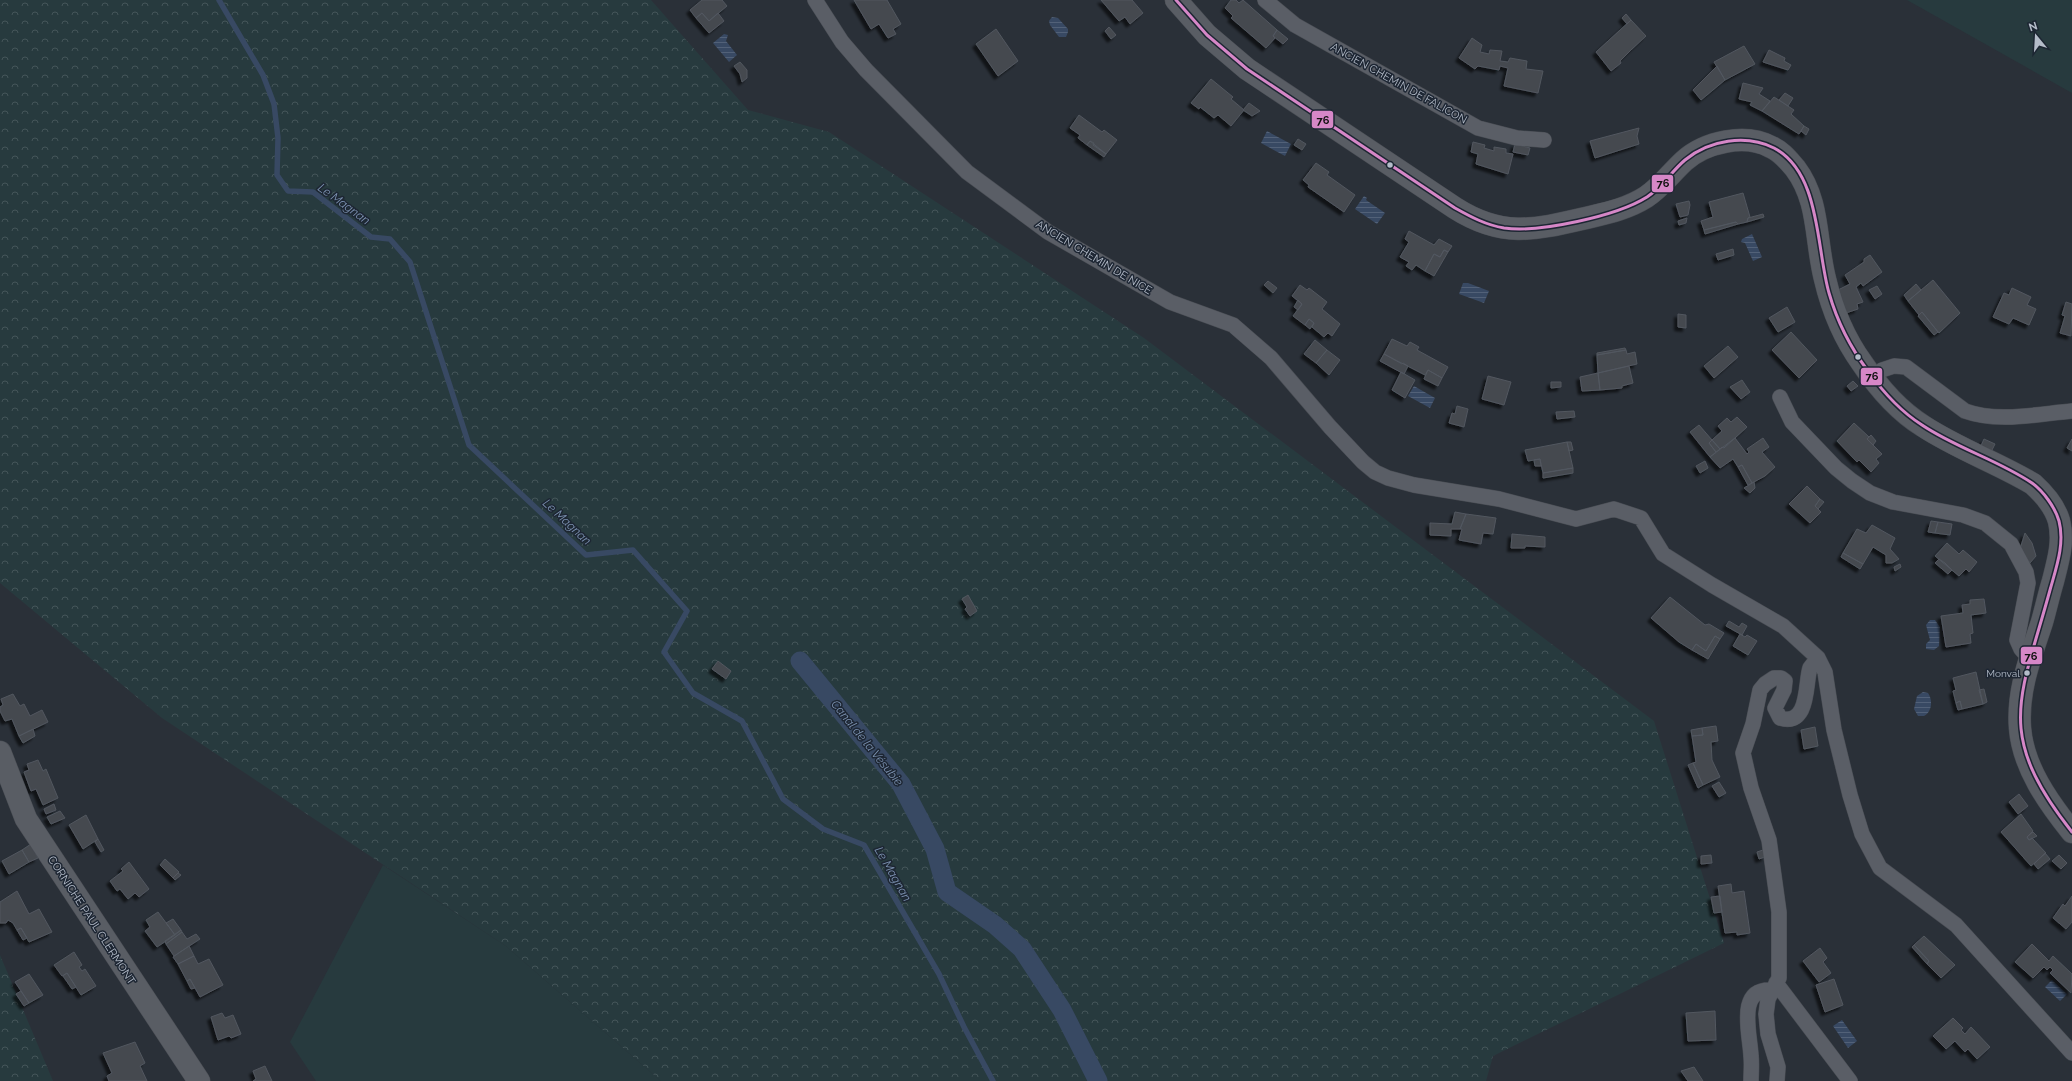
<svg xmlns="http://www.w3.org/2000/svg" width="2072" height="1081" viewBox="0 0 2072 1081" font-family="Raleway,sans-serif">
<defs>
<pattern id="forest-crowns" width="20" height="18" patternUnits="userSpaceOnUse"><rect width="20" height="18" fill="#273a3e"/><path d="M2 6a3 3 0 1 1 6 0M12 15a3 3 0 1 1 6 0" fill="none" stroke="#445559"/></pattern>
<pattern id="water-rules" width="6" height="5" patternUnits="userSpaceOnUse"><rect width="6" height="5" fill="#384963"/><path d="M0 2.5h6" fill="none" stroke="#526178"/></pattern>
<filter id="shadow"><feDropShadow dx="-3.5" dy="3.5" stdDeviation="1" flood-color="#0009"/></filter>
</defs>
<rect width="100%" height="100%" fill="#2a3038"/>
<!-- green -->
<path fill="#273a3e" d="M1907,0h165v93z
M383,865l123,81 155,135h-345l-26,-39z"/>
<!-- forest -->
<path fill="url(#forest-crowns)" d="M0,0h651l97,110 81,22 315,206 510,383 70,222 -231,113 -7,25h-825l-155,-135 -344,-228 -162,-135z
M0,955l53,126h-53z"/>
<!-- water -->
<path fill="url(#water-rules)" d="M1052,17l6,1 10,11v3l-2,5h-7l-9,-12 -1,-4z
M724,34l4,1 -2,6 11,14 -8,7 -16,-19z
M1267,131l24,13 -6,12 -24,-13z
M1364,196l3,2 -1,2 19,13 -8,11 -22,-15z
M1752,234l10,23 -9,4 -8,-18 -4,-1 1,-3z
M1463,283h5l21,8 -5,12 -25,-9z
M1414,386l21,12 -5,10 -22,-12z
M1930,620h5l5,7 -1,19 -5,4 -8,-1v-5l4,-4 -4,-15z
M1923,692l5,1c5,7 4,19 -4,23h-6l-4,-7 3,-13z
M2052,980l15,14 -7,7 -15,-14z
M1842,1020l15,21 -9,7 -15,-22z"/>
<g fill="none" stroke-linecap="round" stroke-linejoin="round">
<!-- stream -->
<path stroke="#384963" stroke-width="5.5" d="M219,0l44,75 11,29 4,34 -1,37 11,16 25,1 58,45 19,2 20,23 59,183 117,110 47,-5 54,61 -23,41 29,41 49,28 41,78 40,30 41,16 75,129 25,53 29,54"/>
<!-- canal -->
<path stroke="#384963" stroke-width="19" d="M800,661l101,123 34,65 12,43 48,33 27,24 40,61 36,71"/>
</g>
<!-- building -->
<path fill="#444950" stroke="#52575f" filter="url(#shadow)" d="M702,0h20l5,6 -18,15 -7,-8 -6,5 -6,-8z
M854,0h33l14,24 -8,5 3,5 -8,4 -9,-14 -8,5z
M1101,0h31l11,13 -13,11 -5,-7 -6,4z
M1231,0h5l3,3 4,-3 34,30 -4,6 2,2 -9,10 -35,-30 2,-2 -8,-8z
M702,13l7,8 9,-8 6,8 -15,12 -13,-15z
M1626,14l5,6 -4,4 -5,-6z
M1631,20l15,16 -15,14 -11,11 1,2 -10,8 -15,-19z
M1109,27l7,8 -5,4 -6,-8z
M996,29l22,32 -20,15 -22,-32z
M1277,30l11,9 -5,5 -10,-8z
M1472,38l10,7 -2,7 9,2 1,-4 12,1 -2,10 8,1 2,-4 17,3 -1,8 17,2 -5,22 -34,-7 4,-18 -8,-2 -1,4 -21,-4 -3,3 -16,-11z
M1744,46l11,18 -30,16 -11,-18z
M1769,50l16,8 -1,3 7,4 -3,5 -25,-8z
M740,62l7,8v8l-5,4 -2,-8 -6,-8z
M1717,66l8,14 -24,20 -8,-10z
M1211,79l22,18 -2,2 13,11 -13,16 -13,-11 -4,3 -14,-11 -1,2 -8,-6z
M1743,83l20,5 -4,6 11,7 -8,10 -12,-6 2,-3 -13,-3z
M1785,93l8,5 -5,8 -9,-6z
M1774,97l20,13 -3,4 13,12 -5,8 -37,-23z
M1249,103l11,8 -8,5 -9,-6z
M1079,115l23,17 2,-2 13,10 -11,14 -13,-9 1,-2 -4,-2 -3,4 -9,-7 2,-3 -10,-7z
M1804,126l5,3 -3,6 -5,-4z
M1639,128l-2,8 2,8 -44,14 -5,-17z
M1298,139l8,5 -4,6 -8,-5z
M1090,141l16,13 -2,3 -17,-12z
M1473,142l12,3 -1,3 10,3v-4l12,2v4l7,1 -5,20 -32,-10 2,-10 -7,-2z
M1515,144l15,4 -2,7 -15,-3z
M1316,163l13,9 -2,3 28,20 -11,17 -36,-25 1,-2 -6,-5z
M1743,193l7,24 -2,1 -1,4 -9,2 -2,-2 -32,8 -3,-9 12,-4 -4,-15z
M1689,201l1,4 -2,10 -8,2 -4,-13z
M1763,214l1,3 -17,5 1,-4z
M1687,218l-1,5 -7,2 -1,-4z
M1736,222l2,2 -33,10 -1,-4z
M1409,231l25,14 5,-6 13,7 -4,6 -4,-2 -4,7 -6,-3 -9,17 -9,-6 -4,5 -6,-4 3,-4 -9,-5 9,-15 -4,-3z
M1733,249l1,6 -16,5 -2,-6z
M1444,250l4,2 -14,24 -9,-5 9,-17 6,3z
M1870,255l12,17 -19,14 -2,-3 -5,4 7,15 -6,2 1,5 -12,4 -8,-23 12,-6 -5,-9 19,-13v-3z
M1933,280l27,33 -21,20 -17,-21 -3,3 -11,-14z
M1268,281l9,7 -4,5 -9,-8z
M1916,284l5,6 -13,11 -4,-6z
M1300,285l7,5 2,-2 18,14 -5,7 18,15 -8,12 -4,-3 -4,4 -12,-10 2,-4 -5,-4 -4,6 -12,-9 9,-12 -10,-8z
M1877,286l5,8 -7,5 -6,-9z
M2012,288l19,9 -4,8 9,4 -7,16 -16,-7 -4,6 -16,-7 11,-24 5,2z
M1298,300l4,4 -4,6 -4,-3z
M2066,302l6,2 -1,32 -11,-3 5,-17 -3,-1z
M1787,307l8,15 -17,10 -9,-14z
M1922,312l16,20 -4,3 -16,-19z
M1678,314l8,1v13l-8,-1z
M1309,319l5,4 -4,6 -5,-4z
M1791,332l26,28 -18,18 -27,-28z
M1392,339l15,7 3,-4 9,5 -2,3 31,17 -6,11 -14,-8 -3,5 -41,-21z
M1315,340l12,10 -11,13 -12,-9z
M1728,346l10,11 -24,21 -10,-12z
M1625,348l1,2 -29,5v-2z
M1327,350l13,10 -11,15 -13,-12z
M1626,350l1,4 8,-2 2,12 -39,9 -1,-18z
M1384,354l18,10 1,-1 5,3 -4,8 -24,-13z
M1629,366l4,17 -11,3v2l-22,2 -2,-17z
M1428,370l14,8 -4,8 -14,-7z
M1401,372l14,8 -10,18 -13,-8z
M1598,373l2,17 -18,1 -2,-14z
M1488,376l23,6 -7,23 -22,-6z
M1742,380l8,12 -9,7 -11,-12z
M1853,381l5,5 -7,5 -4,-5z
M1551,382h10v5l-10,1z
M1457,406l11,3 -4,18 -15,-4 3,-10 3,1z
M1574,411l1,6 -18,2 -1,-7z
M1737,417l10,10 -23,21 -2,-1 -2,2 -8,-9 10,-9 -4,-5 9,-8 4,4z
M1854,423l15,14 -2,2 15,15 -6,5 3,4 -8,9 -12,-12 -2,2 -20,-21z
M1699,425l13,15 -3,3 7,9 -6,5 -20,-25z
M1871,435l5,6 -3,4 -6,-6z
M1735,438l12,16 2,-2 -2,-3 16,-11 6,9 -7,5 13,15 -10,9 -13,7 -10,-18 -4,2 -5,-8 -13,9 -10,-11z
M1984,439l11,5 -4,8 -11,-4z
M2072,439v12l-5,-3z
M1712,440l8,9 -4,3 -7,-9z
M1567,442h4l2,8 -4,1z
M1567,442l6,26 -30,5 -3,-14 -12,2 -3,-11z
M1540,459l1,7h-6l-1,-6z
M1705,461l3,7 -8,5 -4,-7z
M1742,465l10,18 -4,2 -10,-18z
M1573,468v5l-30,5v-5z
M1754,482l1,6 -5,5 -6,-5z
M1807,486l13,13 -5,7 6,6 -11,11 -21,-19z
M1820,499l4,3 -6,7 -3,-3z
M1455,512l11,2 -6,15h-9v7l-21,-1v-12l22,1z
M1466,514l30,4 -3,16 -10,-1 -2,11 -22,-4 3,-11h-2z
M1931,521l7,1 -3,11 -7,-1z
M1938,522l14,2 -2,11 -15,-2z
M1872,525l23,13 -5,11 9,10 -7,4h-6v-8l-13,-8 -10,17 -20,-11 14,-24 9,4z
M2025,533l7,10 4,13 -6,7 -10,-14z
M1512,534l33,3v10l-20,-1v2h-14z
M1947,543l12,11 4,-4 14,12 -8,10 -3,-3 -7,7 -24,-20z
M1843,553l20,11 -3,5 -19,-12z
M1939,559l6,4 7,7 -4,4 -13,-11z
M1900,564l1,3 -6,4 -1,-4z
M968,595l9,16 -7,5 -5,-7 2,-2 -5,-8z
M1670,597l35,28 4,-1 15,9 -4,6 -5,-3 -9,15 -10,-7 -4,6 -13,-8 -28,-24z
M1984,599l2,14 -15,2 2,18 -3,1 1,9 -25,4 -5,-31 22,-3 -1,-8 8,-1v-4z
M1729,621l10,6 3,-4 5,3 -5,9 -16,-9z
M1740,634l5,3 2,-2 10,6 -9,14 -15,-9z
M1715,636l5,3 -12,20 -16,-9 4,-6 10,7z
M718,661l13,10 -5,8 -14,-10z
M1976,672l7,32 -21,5 -2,-8 -4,2 -3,-12 3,-1 -3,-12z
M1984,689l3,13 -4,2 -4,-14z
M13,694l7,12 4,-2 6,12 12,-6 6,12 -29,14 -7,-17 -7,2 -5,-10v-4l3,-2 -2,-6z
M1960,701l2,8 -4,1 -2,-7z
M1716,726l2,15 -7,1 1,18 8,17 -17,8 -10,-22 3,-1 -4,-26 11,-1 -1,-7z
M1815,727l3,19 -14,3 -3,-19z
M1702,728l1,7 -11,1 -1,-6z
M33,729l2,7 -12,7 -4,-7z
M38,760l5,11 3,-2 12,29 -15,7 -7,-16 -5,2 -7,-19 5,-2 -2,-6z
M1693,763l10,22 -5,3 -10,-23z
M1719,782l7,11 -7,4 -7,-11z
M2019,794l9,12 -10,8 -9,-12z
M54,804l2,6 -10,4 -2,-5z
M60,811l5,7 -14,6 -4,-7z
M2021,814l12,17 -6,6 2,3 3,-2 14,15 -15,13 -30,-34z
M86,815l12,24 -15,10 -14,-24z
M2033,832l4,4 -8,4 -2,-3z
M98,839l6,11 -3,2 -6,-10z
M31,844l7,14 -9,4 -7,-12z
M22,850l7,12 -20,12 -7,-13z
M1763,850l2,7 -6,2 -2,-7z
M2045,853l5,6 -12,10 -4,-5z
M1711,855l1,8 -11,1v-8z
M2059,855l8,8 -6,6 -9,-8z
M165,859l14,13 -6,6 -13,-13z
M129,862l20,27 -10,8 -4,-4 -7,6 -8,-10 -3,2 -7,-10 13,-10 -2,-2z
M178,873l3,2 -6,5 -2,-2z
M1731,884l1,9 12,-2 6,42 -13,2v-3l-12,1 -7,-47z
M17,891l12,23 10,-5 13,23 -23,10 -8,-14 -4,2 -4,-7 -5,-3 -2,3h-6v-21z
M1720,896l2,16 -8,1 -3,-16z
M2072,896v26l-6,7 -13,-11 10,-14 2,2z
M158,912l17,23 -18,12 -12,-16 5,-4 -4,-7z
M173,919l8,11 -6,5 -9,-12z
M21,928l6,10 -4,2 -6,-10z
M181,930l1,2 -16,12 -1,-3z
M182,932l5,7 9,-5 4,5 -26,17 -8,-12z
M1924,936l31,29 -14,13 -14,-14 2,-3 -15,-16z
M2032,944l17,17 4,-5 19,18 -1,19 -21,-20 3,-3 -3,-3 -3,3 -3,-3 -11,11 -18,-16z
M1914,945l15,16 -2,3 -15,-17z
M189,946l5,10 -16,8 -5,-7z
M1820,948l7,10 -4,4 8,11 -12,9 -16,-21z
M74,952l8,13 -3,2 3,4 3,-2 11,17 -15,9 -14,-22 -5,3 -8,-11z
M194,956l4,8 11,-5 14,26 -23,12 -10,-18 -3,2 -9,-17z
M67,973l9,14 -4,2 -9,-13z
M29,974l14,21 -14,8 -14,-21z
M190,979l5,9 -4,1 -4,-8z
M1834,979l9,26 -18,7 -9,-27z
M21,991l8,12 -5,3 -8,-12z
M1715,1011l1,29 -28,1 -2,-28z
M222,1013l3,5 8,-3 8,19 -10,4 -2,-2 -11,4 -7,-23z
M1953,1018l10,10 -2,2 4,4 6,-7 19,20 -13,12 -9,-10 -3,3 -10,-11 -9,8 -13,-13z
M135,1042l10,21 -5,3 7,15h-38l-2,-5 5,-3 -9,-20z
M265,1066l7,15h-19l3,-2 -3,-8z
M1694,1067l9,14h-15l-7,-10z"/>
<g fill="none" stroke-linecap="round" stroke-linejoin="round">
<defs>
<path id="street" d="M815,0l27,42 24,28 101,102 81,60 122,70 63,23 38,33 59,69 33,35 12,10 13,6 26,7 85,14 77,20 38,-10 27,9 22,36 49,31 71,41 35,32 7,14 9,58 16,65 12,39 18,34 76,57 116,128
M1265,0l30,25 183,103 39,10 27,2
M1873,378l9,-8 12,-4 12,1 59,44c33,12 73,3 107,0
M1780,397l12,25 44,46 16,13 18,12 23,9 70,13 22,8 26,21 15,28 2,11 -11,57 4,9 8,9
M1776,983l74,98
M1751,1081c0,-8 1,-17 0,-25 -1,-23 -15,-68 21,-66
M1777,1081l1,-14 -10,-33 -2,-20 2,-15 11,-21v-66l-10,-72 -18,-52 -8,-35 10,-29 7,-34 5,-6 9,-6h7l4,3 -1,9 -9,18 5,10c30,9 25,-36 30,-50 2,-3 6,-7 8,-10"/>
<path id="secondary" d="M1176,0l31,35 40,34 208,139c47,30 79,22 131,10 21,-5 41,-9 60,-21 15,-10 25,-24 38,-36 21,-19 61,-28 87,-14 10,4 17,13 24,21 25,33 20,72 30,111 7,30 19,59 37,84 16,24 37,48 61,63 35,23 75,37 110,58 11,10 22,23 26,37 5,21 -1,40 -6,60 -4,13 -7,27 -11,41 -11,34 -25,68 -22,106 3,39 28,74 52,104
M0,752l26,67 173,262"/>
</defs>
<!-- street casing -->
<use href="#street" stroke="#484c53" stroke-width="16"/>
<!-- secondary casing -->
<use href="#secondary" stroke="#484c53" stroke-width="23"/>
<!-- street -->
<use href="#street" stroke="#5a5e66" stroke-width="15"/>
<!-- secondary -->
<use href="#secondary" stroke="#595d64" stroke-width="22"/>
<defs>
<path id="bus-1" d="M1176,0l31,35 40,34 208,139c16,9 31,17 49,20 35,5 113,-12 143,-31 15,-10 25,-26 38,-37 24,-20 61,-26 89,-12 47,25 42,100 55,145 8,28 21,54 39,78 15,21 32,40 54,54 34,23 76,35 110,58 11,8 23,24 27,38 6,23 -3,47 -9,69 -30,110 -56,143 22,242"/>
</defs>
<!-- bus-1 casing -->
<use href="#bus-1" stroke="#1d2633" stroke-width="6"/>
<!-- bus-1 -->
<use href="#bus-1" stroke="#d687c7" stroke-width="3"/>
</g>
<!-- markers -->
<g fill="#b4bcc9" stroke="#1d2633" stroke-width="1.5">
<circle cx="1390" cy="165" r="3.5"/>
<circle cx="1858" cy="357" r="3.5"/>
<circle cx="2027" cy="673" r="3.5"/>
</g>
<g text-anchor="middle" stroke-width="3" stroke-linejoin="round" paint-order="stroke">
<!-- bus labels -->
<g font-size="10" fill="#b4bcc9" stroke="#1d2633" text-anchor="end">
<text x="2020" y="677">Monval</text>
</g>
<!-- street labels -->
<g font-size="11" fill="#b4bcc9" stroke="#1d2633">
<text transform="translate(1399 83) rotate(29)" y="4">ANCIEN CHEMIN DE FALICON</text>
<text transform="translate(1094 257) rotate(31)" y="4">ANCIEN CHEMIN DE NICE</text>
<text transform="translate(92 920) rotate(57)" y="4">CORNICHE PAUL CLERMONT</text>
</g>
<!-- water labels -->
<g font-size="12" font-style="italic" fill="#7c92b1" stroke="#1d2633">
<text transform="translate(344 204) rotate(36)" y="4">Le Magnan</text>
<text transform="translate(567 522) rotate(43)" y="4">Le Magnan</text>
<text transform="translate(867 743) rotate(51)" y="4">Canal de la Vésubie</text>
<text transform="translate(893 874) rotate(60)" y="4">Le Magnan</text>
</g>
</g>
<g stroke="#1d2633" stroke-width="1.5">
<rect x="1311" y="110" width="23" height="19" rx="4" fill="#d687c7"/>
<rect x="1651" y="174" width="23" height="19" rx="4" fill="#d687c7"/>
<rect x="1860" y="367" width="23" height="19" rx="4" fill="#d687c7"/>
<rect x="2020" y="646" width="23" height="19" rx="4" fill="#d687c7"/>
</g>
<g font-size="11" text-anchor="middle" font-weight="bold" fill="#111">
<text x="1323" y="124">76</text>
<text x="1663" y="187">76</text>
<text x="1872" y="380">76</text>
<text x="2031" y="660">76</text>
</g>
<!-- north arrow -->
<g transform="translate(2036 36) rotate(342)" stroke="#1d2633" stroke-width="3" paint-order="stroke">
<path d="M0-3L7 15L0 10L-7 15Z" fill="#b4bcc9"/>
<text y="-6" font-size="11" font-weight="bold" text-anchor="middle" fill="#b4bcc9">N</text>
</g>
</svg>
